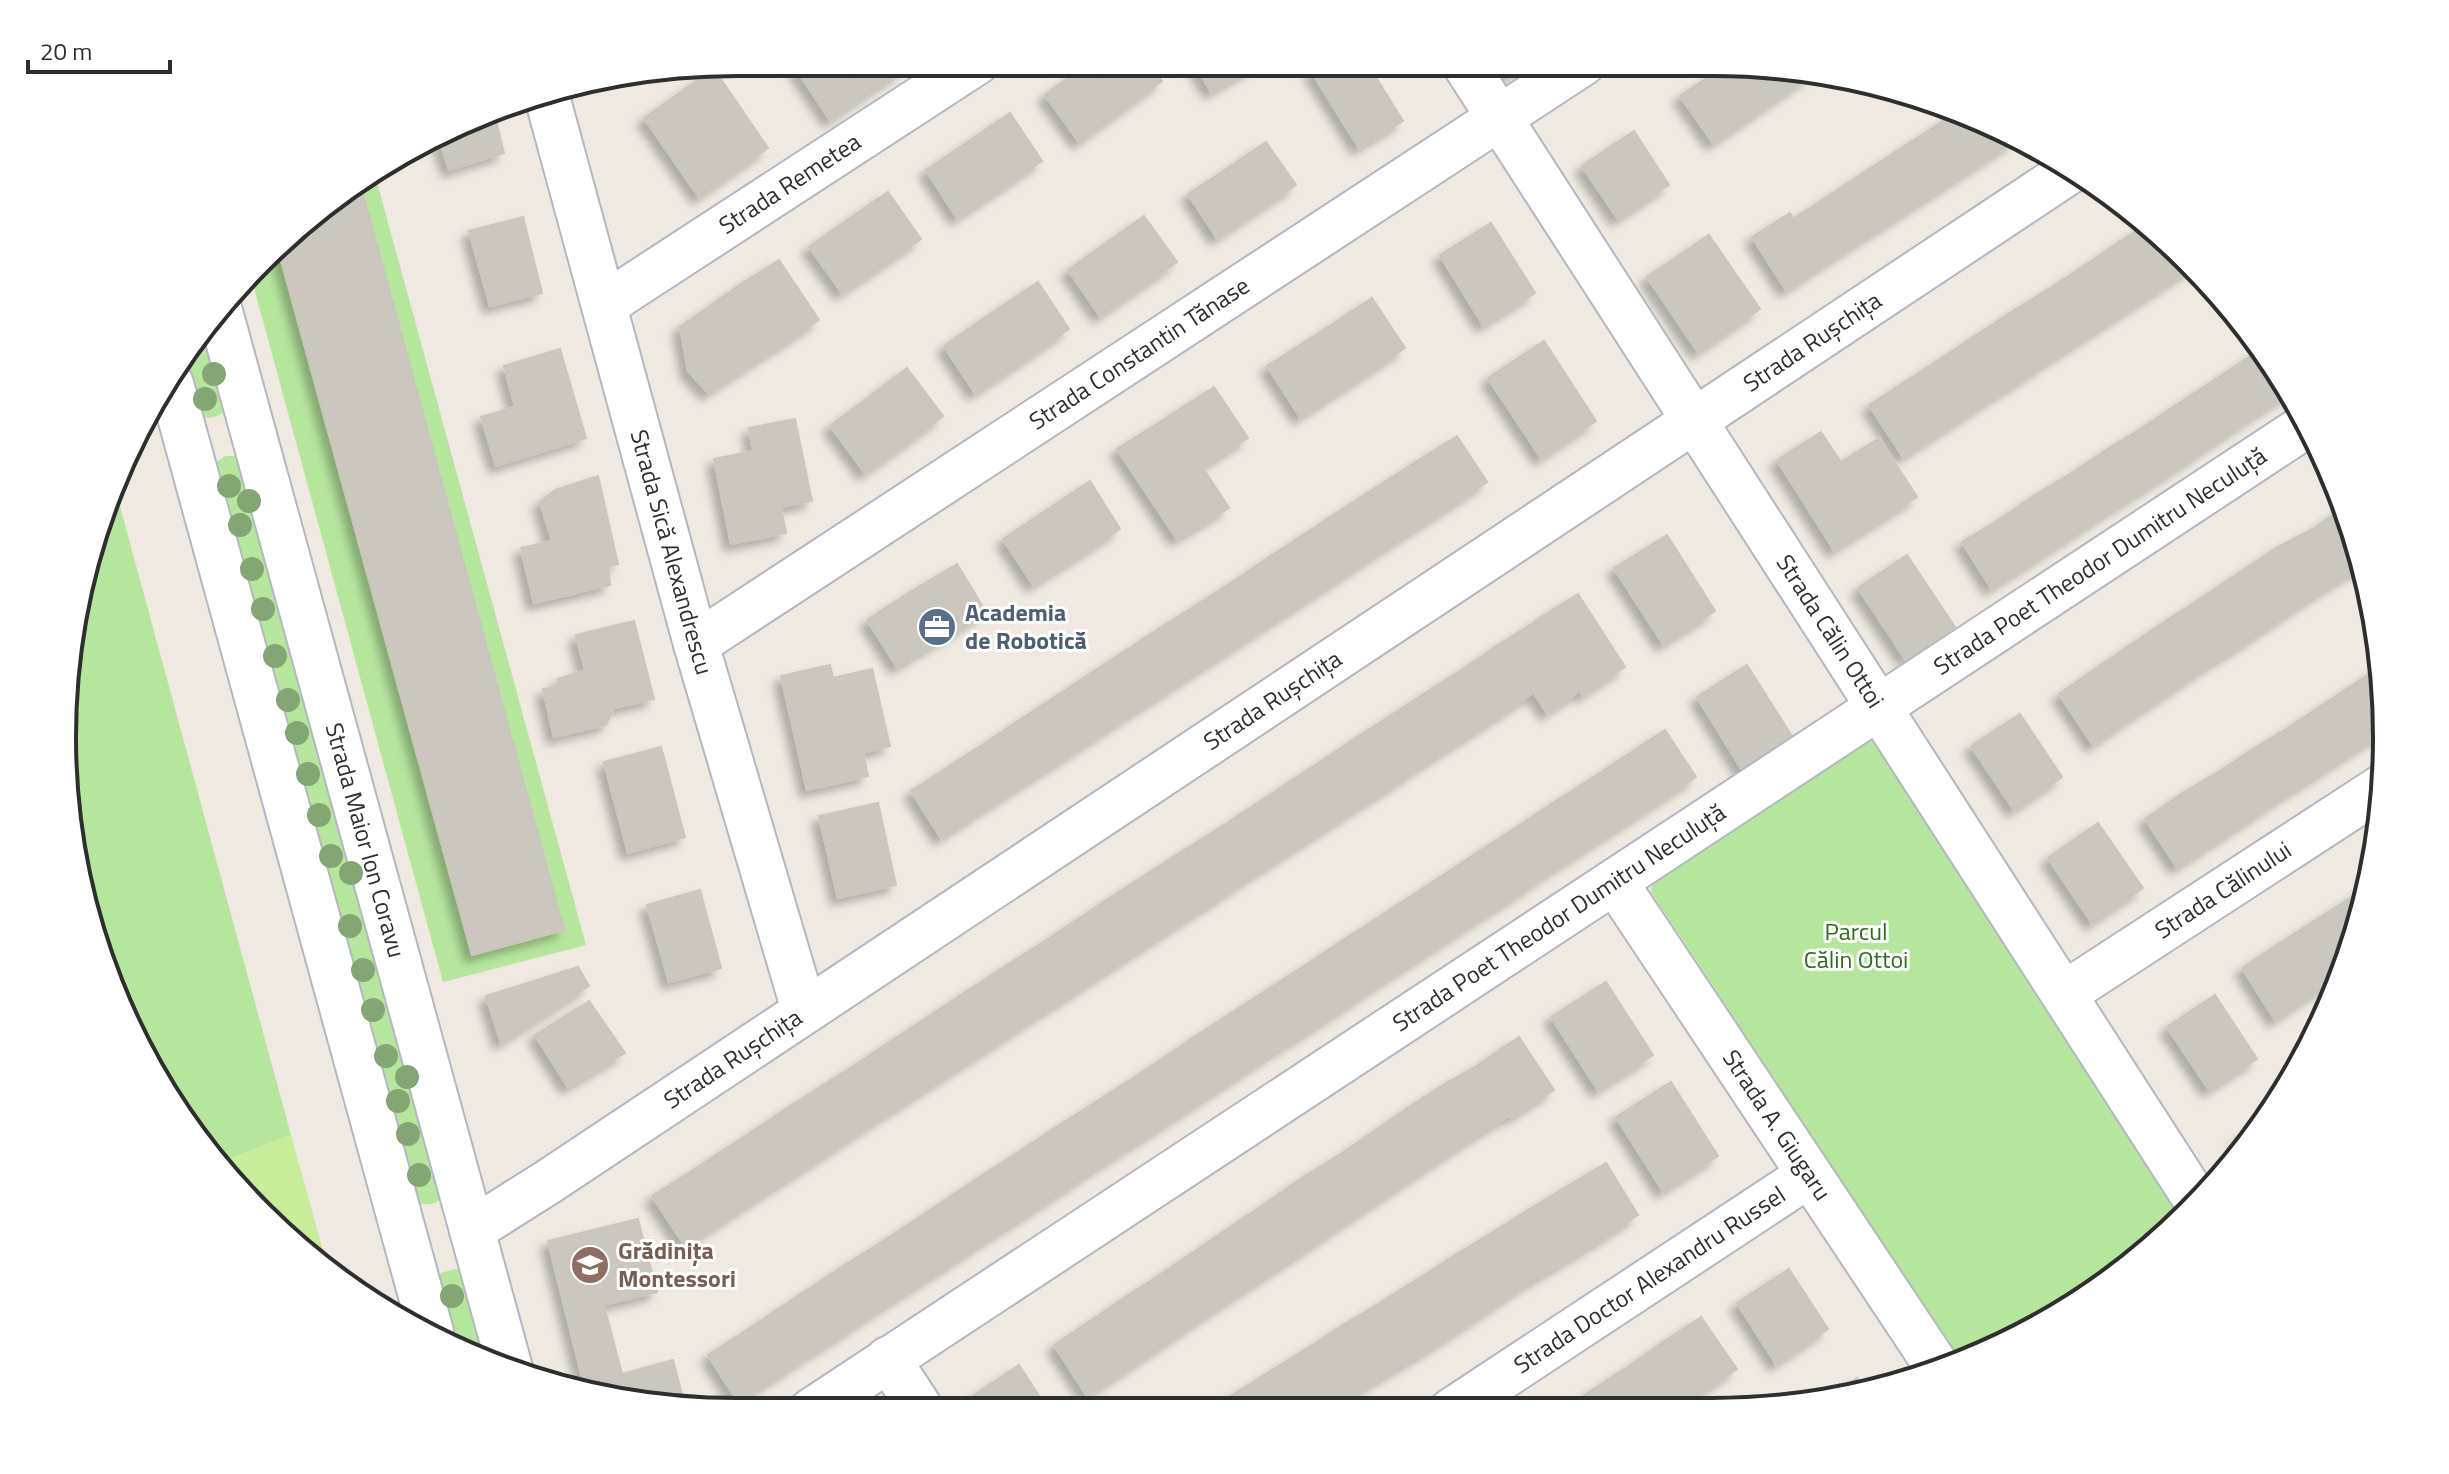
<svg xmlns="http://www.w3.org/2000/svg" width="2449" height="1474" viewBox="0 0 2449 1474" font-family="'Titillium Web',sans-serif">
<defs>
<filter id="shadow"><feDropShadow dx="-7" dy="7" stdDeviation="4" flood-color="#0004"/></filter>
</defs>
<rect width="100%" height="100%" fill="#efe9e1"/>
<!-- green -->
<path fill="#b6e59e" d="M375,175l211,770 -143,37 -192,-705 75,-76z
M209,319l19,88c-9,11 -17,12 -30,10l-18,-51 21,-40z
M226,456h15l203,738c-7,12 -17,12 -30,8l-202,-738z
M115,488l176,647 -73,28 -17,-15 -103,-194 -36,-217 36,-217z
M1856,732l33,4 302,469 -34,39 -108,78 -90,37 -308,-467 3,-28z
M456,1269l8,2 31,93 -48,-24 -12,-61 5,-6z"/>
<!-- pitch -->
<path fill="#c9ec9a" d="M291,1135l36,130 -109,-102z"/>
<!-- building -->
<path fill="#cbc7bf" stroke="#cbc5ba" stroke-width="2" filter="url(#shadow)" d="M806,62h36l23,34 -35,24 -34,-51z
M842,62h56l5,8 -38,26z
M1089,63h60l13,18 -41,30z
M1194,63h57l3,4 -43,25z
M1324,63h43l36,58 -44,27 -48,-77z
M1502,63h26l-18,12z
M1757,63l52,11 1,2 -50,35 -32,-47z
M1087,64l34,47 -42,31 -34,-47z
M1728,64l32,47 -47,32 -33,-47z
M714,69l54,79 -69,49 -55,-79z
M494,112l10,41 -55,17 -9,-29z
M1957,112l28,13 16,25 -34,22 -30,-47z
M1010,113l32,48 -41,28 -32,-48z
M1937,125l30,47 -37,24 -30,-47z
M1985,125l30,15 -14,10z
M1634,131l35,54 -51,34 -36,-53z
M969,141l32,48 -44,29 -31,-48z
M1266,142l30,43 -42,28 -29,-43z
M1900,149l30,47 -37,24 -30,-47z
M1225,170l29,43 -37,25 -29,-44z
M1863,173l30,47 -30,19 -30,-46z
M360,183l204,747 -92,25 -194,-706 48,-48z
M888,192l33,47 -38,26 -33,-47z
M1833,193l30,46 -40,26 -30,-46z
M1790,213l33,52 -37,25 -34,-53z
M1144,216l33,46 -43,30 -32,-46z
M523,217l19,76 -52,13 -21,-75z
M850,218l33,47 -41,28 -33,-46z
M1491,223l44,70 -52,32 -43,-70z
M2146,225l49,41 -36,24 -34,-52z
M1709,235l51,74 -62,43 -51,-75z
M2125,238l34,52 -39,25 -33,-51z
M1102,246l32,46 -34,24 -32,-46z
M779,260l40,60 -38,25 -40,-61z
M2087,264l33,51 -35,23 -33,-51z
M1038,282l31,47 -49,34 -33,-47z
M741,284l40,61 -73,48 -20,-22 -8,-44z
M2052,287l33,51 -36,23 -33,-52z
M1372,298l33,50 -54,36 -32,-51z
M2016,309l33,52 -31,21 -34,-52z
M987,316l33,47 -45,30 -31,-47z
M1984,330l34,52 -39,25 -34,-51z
M1319,333l32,51 -51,33 -33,-51z
M1544,341l52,80 -55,37 -53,-80z
M2262,348l11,14 17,31 -29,-44z
M560,349l26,89 -90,28 -15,-49 34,-10 -11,-41z
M2261,349l29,44 -45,29 -29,-43z
M1945,356l34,51 -35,23 -33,-52z
M907,368l36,48 -40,30 -35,-48z
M1911,378l33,52 -41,27 -34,-52z
M2216,379l29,43 -37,25 -29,-44z
M1214,387l34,51 -45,29 -34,-51z
M868,398l35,48 -38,27 -35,-47z
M2179,403l29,44 -34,23 -29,-44z
M1169,416l60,92 -52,31 -60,-90z
M795,419l17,82 -31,6 5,26 -55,11 -17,-85 39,-8 -4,-23z
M2145,426l29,44 -34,22 -29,-45z
M1821,432l20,30 38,-24 38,59 -83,53 -57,-90z
M1457,436l30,46 -39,26 -31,-47z
M2111,447l29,45 -38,24 -29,-44z
M1417,461l31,47 -38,24 -30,-47z
M2073,472l29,44 -38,25 -29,-46z
M598,476l20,88 -10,2 2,19 -76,18 -13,-55 31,-7 -12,-39 15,-12z
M1090,481l30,48 -41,27 -31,-47z
M1380,485l30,47 -35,23 -31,-47z
M2035,495l29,46 -35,23 -29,-45z
M2344,507l18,60 -16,9 -32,-48z
M1344,508l31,47 -39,26 -30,-48z
M1048,509l31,47 -46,29 -30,-46z
M2000,519l29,45 -38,24 -29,-46z
M2314,528l32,48 -35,22 -35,-50z
M1306,533l30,48 -37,24 -30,-48z
M1667,535l48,76 -52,33 -49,-76z
M2276,548l35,50 -37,25 -34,-51z
M1907,555l48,72 -49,33 -48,-72z
M1269,557l30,48 -32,21 -30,-47z
M957,564l29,48 -46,29 -30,-49z
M2240,572l34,51 -37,25 -34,-51z
M1237,579l30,47 -32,21 -31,-47z
M910,592l30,49 -43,26 -30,-47z
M1578,594l47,73 -42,28 -48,-74z
M2203,597l34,51 -31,19 -34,-50z
M1204,600l31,47 -39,25 -30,-48z
M2172,617l34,50 -39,27 -34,-51z
M634,621l20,78 -40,9 -8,17 -52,12 -11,-48 14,-2 1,-8 27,-9 -9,-35z
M1535,622l45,69 -33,22 -46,-70z
M1166,624l30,48 -38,25 -30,-48z
M1501,643l32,50 -31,21 -33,-49z
M2133,643l34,51 -32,21 -34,-50z
M1128,649l30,48 -33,21 -31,-47z
M830,665l3,13 39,-9 18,77 -27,7 5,23 -61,14 -26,-114z
M1469,665l33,49 -37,24 -32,-50z
M1747,665l51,81 -51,32 -50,-81z
M2101,665l34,50 -42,30 -34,-51z
M2380,667l5,53 -25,-40z
M1094,671l31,47 -33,22 -31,-47z
M2360,680l25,40 1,11 -29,18 -30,-47z
M1433,688l32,50 -38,24 -31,-50z
M1061,693l31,47 -40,26 -31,-47z
M2327,702l30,47 -38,25 -30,-47z
M1396,712l31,50 -35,24 -33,-50z
M2020,714l42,63 -48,33 -43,-64z
M1021,719l31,47 -33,21 -31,-46z
M2289,727l30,47 -35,22 -31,-47z
M1665,730l31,47 -38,25 -31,-47z
M1359,736l33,50 -38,24 -31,-50z
M988,741l31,46 -37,24 -31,-46z
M661,747l24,90 -57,16 -24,-91z
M2253,749l31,47 -31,21 -30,-48z
M1627,755l31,47 -35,23 -31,-47z
M1323,760l31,50 -30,20 -32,-50z
M951,765l31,46 -41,27 -30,-47z
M2223,769l30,48 -36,24 -33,-49z
M1592,778l31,47 -36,23 -31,-47z
M1292,780l32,50 -33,21 -32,-49z
M2184,792l33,49 -40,26 -32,-48z
M1556,801l31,47 -37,24 -30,-47z
M1259,802l32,49 -39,25 -31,-49z
M878,803l18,82 -58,13 -19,-82z
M2098,823l45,65 -51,35 -44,-65z
M1520,825l30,47 -38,26 -31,-48z
M1221,827l31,49 -34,23 -32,-50z
M1186,849l32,50 -36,23 -32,-50z
M1481,850l31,48 -33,21 -31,-47z
M1150,872l32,50 -38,25 -33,-50z
M1448,872l31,47 -38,25 -30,-48z
M2369,886l-9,28 -10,-16z
M700,890l21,78 -52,14 -22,-77z
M1411,896l30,48 -31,20 -31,-47z
M1111,897l33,50 -34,22 -32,-50z
M2350,898l10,16 -14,46 -27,-42z
M1379,917l31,47 -37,24 -30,-48z
M2319,918l27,42 -4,16 -26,16 -33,-51z
M1078,919l32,50 -36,24 -32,-50z
M1343,940l30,48 -32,22 -31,-48z
M2283,941l33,51 -41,28 -33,-52z
M1042,943l32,50 -38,24 -32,-50z
M1310,962l31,48 -37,24 -31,-48z
M578,967l11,19 -88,57 -15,-47z
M1004,967l32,50 -33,22 -33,-50z
M1606,982l47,73 -55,35 -47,-73z
M1273,986l31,48 -37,23 -31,-47z
M970,989l33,50 -34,22 -32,-50z
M2215,995l42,64 -48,31 -42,-63z
M589,1001l36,52 -57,34 -33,-52z
M1236,1010l31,47 -36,24 -31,-48z
M937,1011l32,50 -40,26 -32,-50z
M1200,1033l31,48 -32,21 -31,-47z
M897,1037l32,50 -39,25 -32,-49z
M1519,1037l35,53 -42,27 -34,-52z
M1168,1055l31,47 -38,25 -31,-47z
M858,1063l32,49 -29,19 -33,-49z
M1478,1065l33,50 -34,20 -34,-50z
M1130,1080l31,47 -33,21 -31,-47z
M828,1082l33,49 -33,22 -33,-50z
M1671,1082l47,74 -55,35 -47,-74z
M1443,1085l34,50 -38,25 -33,-51z
M1097,1101l31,47 -39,25 -31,-47z
M795,1103l33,50 -40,26 -32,-50z
M1406,1109l33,51 -30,20 -33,-50z
M2270,1116l-27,31 -5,-8z
M1058,1126l31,47 -34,23 -32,-47z
M756,1129l32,50 -35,22 -31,-50z
M1376,1130l33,50 -34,23 -33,-50z
M1023,1149l32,47 -40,26 -31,-48z
M722,1151l31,50 -34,23 -32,-50z
M1342,1153l33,50 -36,24 -34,-51z
M1606,1163l32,52 -36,24 -33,-54z
M687,1174l32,50 -34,22 -33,-50z
M984,1174l31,48 -30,19 -31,-47z
M1305,1176l34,51 -38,26 -35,-50z
M1569,1185l33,54 -36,22 -33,-54z
M954,1194l31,47 -36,24 -31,-47z
M1266,1203l35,50 -38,25 -34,-50z
M1533,1207l33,54 -41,24 -32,-53z
M918,1218l31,47 -36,23 -30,-47z
M638,1219l19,73 -53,13 18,69 51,-14 13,49 -101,-20 -37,-148z
M1229,1228l34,50 -32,21 -33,-50z
M1493,1232l32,53 -32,22 -33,-55z
M883,1241l30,47 -39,25 -31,-47z
M1198,1249l33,50 -33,22 -34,-49z
M1460,1252l33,55 -37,25 -35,-55z
M843,1266l31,47 -37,25 -30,-48z
M1789,1269l39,60 -52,35 -39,-61z
M1164,1272l34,49 -35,24 -33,-51z
M1421,1277l35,55 -38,24 -35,-55z
M807,1290l30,48 -32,20 -30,-47z
M1130,1294l33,51 -37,25 -33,-51z
M1383,1301l35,55 -37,22 -35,-55z
M775,1311l30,47 -25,17 -30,-47z
M1701,1317l36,52 -39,26 -35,-53z
M1093,1319l33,51 -39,26 -33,-51z
M1346,1323l35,55 -36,23 -34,-55z
M750,1328l30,47 -42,27 -30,-47z
M1663,1342l35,53 -23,16h-17l-29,-45z
M1311,1346l34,55 -15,10h-26l-27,-44z
M1019,1365l30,46h-71l-8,-13z
M1629,1366l29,45h-53l-13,-21z
M1277,1367l27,44h-49l-13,-22z
M1857,1378l10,14 -41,7z
M1242,1389l13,22h-48z
M1592,1390l13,21h-43z"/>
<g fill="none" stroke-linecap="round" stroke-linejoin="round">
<defs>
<g id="street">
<path id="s1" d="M1464,63l732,1137"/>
<path id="s2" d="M546,93l150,551 108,366"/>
<path id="s3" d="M604,305l373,-243"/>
<path id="s4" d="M696,644l887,-581"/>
<path id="s5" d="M1615,882l323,486"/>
<path id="s6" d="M2064,994l318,-207"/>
<path id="s7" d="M472,1230l76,-48 1525,-1013"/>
<path d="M888,1359l34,52"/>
<path id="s8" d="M811,1411l1496,-986"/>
<path id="s9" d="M1451,1411l358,-236"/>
</g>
<g id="secondary">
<path id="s10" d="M219,308l292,1064"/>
<path d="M171,384l260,948"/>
</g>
</defs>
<!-- street casing -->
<use href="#street" stroke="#b4b7c1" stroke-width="48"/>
<!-- secondary casing -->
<use href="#secondary" stroke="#b4b7c1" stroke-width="48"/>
<!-- street -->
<use href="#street" stroke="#fff" stroke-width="44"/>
<!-- secondary -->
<use href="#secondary" stroke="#fff" stroke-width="44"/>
</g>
<!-- trees -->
<g fill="#84a574">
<circle cx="214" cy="374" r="12"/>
<circle cx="205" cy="399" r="12"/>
<circle cx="229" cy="486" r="12"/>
<circle cx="249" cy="501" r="12"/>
<circle cx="240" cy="525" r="12"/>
<circle cx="252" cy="569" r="12"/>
<circle cx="263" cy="609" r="12"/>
<circle cx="275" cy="656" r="12"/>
<circle cx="288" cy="700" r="12"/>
<circle cx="297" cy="733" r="12"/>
<circle cx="308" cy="774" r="12"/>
<circle cx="319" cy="815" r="12"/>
<circle cx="331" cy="856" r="12"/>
<circle cx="351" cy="873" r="12"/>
<circle cx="350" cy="926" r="12"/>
<circle cx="363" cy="970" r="12"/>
<circle cx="373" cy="1010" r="12"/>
<circle cx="386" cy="1056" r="12"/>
<circle cx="407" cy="1077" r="12"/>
<circle cx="398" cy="1101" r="12"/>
<circle cx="408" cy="1134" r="12"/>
<circle cx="419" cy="1175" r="12"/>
<circle cx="452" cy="1296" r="12"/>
</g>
<!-- icons -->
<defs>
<symbol id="office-disc" viewBox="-11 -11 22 22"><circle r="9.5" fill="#5c6f8a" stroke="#fff"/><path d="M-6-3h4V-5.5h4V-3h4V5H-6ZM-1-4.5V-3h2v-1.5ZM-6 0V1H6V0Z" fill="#fff"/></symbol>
<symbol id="school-disc" viewBox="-11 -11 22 22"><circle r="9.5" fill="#8d6e63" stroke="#fff"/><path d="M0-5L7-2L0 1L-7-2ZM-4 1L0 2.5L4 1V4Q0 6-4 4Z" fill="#fff"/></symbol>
</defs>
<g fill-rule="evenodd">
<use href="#office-disc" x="915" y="605" width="44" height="44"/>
<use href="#school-disc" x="568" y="1243" width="44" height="44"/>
</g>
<g text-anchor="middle" stroke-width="6" stroke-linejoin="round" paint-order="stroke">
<!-- street labels -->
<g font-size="24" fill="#2e2e2e" stroke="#fff">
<text dy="8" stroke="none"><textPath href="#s3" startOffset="222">Strada Remetea</textPath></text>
<text dy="8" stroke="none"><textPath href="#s7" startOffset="1608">Strada Rușchița</textPath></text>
<text dy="8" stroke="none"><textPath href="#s4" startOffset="530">Strada Constantin Tănase</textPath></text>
<text dy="8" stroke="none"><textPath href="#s2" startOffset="476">Strada Sică Alexandrescu</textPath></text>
<text dy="8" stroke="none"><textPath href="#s8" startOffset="1544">Strada Poet Theodor Dumitru Neculuță</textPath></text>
<text dy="8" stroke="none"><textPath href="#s1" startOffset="676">Strada Călin Ottoi</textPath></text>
<text dy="8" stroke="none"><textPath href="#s7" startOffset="960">Strada Rușchița</textPath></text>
<text dy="8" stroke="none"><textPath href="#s10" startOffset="552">Strada Maior Ion Coravu</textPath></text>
<text dy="8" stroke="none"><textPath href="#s6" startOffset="190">Strada Călinului</textPath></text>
<text dy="8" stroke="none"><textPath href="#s8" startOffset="896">Strada Poet Theodor Dumitru Neculuță</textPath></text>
<text dy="8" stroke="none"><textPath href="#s7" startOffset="312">Strada Rușchița</textPath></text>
<text dy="8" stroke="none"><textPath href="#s5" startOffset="292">Strada A. Giugaru</textPath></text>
<text dy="8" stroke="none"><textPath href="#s9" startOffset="238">Strada Doctor Alexandru Russel</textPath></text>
</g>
<!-- service labels -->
<g font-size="24" font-weight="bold" fill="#4e5e75" stroke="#fff" text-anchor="start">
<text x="965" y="621">Academia<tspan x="965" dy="28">de Robotică</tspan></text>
</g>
<!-- park labels -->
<g font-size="24" fill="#2c6e1b" stroke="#fff">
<text x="1856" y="940">Parcul<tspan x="1856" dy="28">Călin Ottoi</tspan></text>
</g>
<!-- education labels -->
<g font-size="24" font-weight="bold" fill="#785e54" stroke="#fff" text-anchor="start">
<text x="618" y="1259">Grădinița<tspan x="618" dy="28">Montessori</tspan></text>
</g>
</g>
<!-- crop -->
<path d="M0 0H2449V1474H0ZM737 76H1712A661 661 0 0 1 2373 737V737A661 661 0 0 1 1712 1398H737A661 661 0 0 1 76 737V737A661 661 0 0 1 737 76Z" fill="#fff" fill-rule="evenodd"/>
<path fill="none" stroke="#2e2e2e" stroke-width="4" d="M737 76H1712A661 661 0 0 1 2373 737V737A661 661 0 0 1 1712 1398H737A661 661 0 0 1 76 737V737A661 661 0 0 1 737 76Z"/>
<!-- scale -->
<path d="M28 60v12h142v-12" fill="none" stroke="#2e2e2e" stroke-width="4"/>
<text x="40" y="60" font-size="24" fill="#2e2e2e" stroke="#ffffff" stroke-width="6" paint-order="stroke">20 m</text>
</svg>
